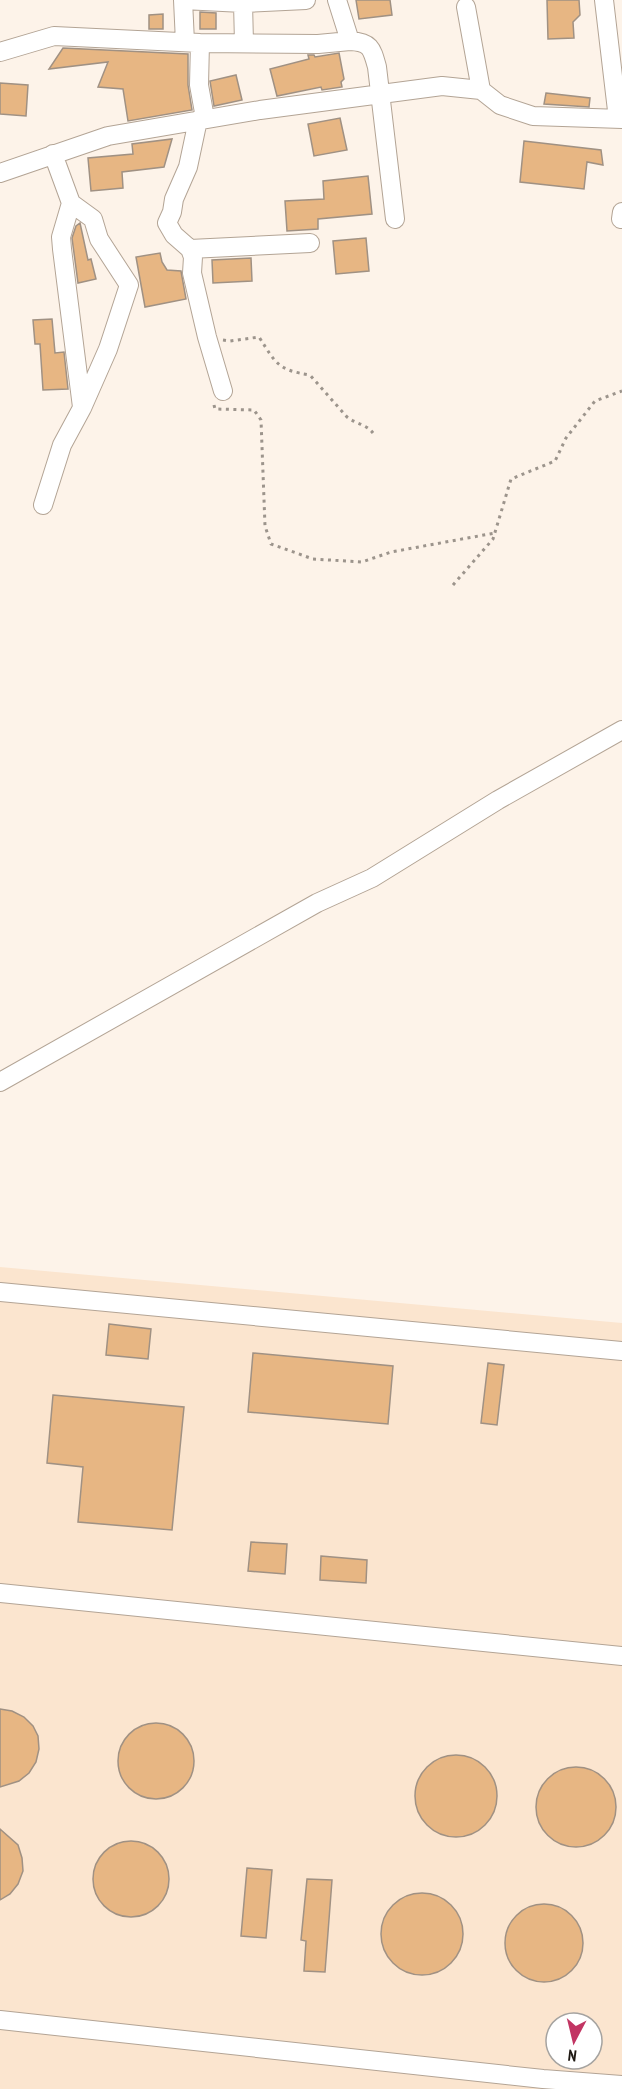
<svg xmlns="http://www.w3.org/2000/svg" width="622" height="2089" viewBox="0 0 622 2089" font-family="'PT Sans Narrow',sans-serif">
<rect width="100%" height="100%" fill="#fdf3e9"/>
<!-- built -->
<path fill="#fbe5cf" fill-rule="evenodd" d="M0,1267l622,56v766h-622zM556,2023h36v36h-36z"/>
<!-- building -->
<path fill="#e7b683" stroke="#a09183" stroke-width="1.5" d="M356,0h34l2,15 -33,4z
M547,0h32l1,15 -7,7 1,16 -26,1z
M200,12l16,1v16h-16z
M163,14v15h-14v-14z
M63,48l125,6v31l4,25 -64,11 -5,-32 -25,-2 10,-25 -59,7z
M339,53l5,26 -3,3 1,5 -20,3 -1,-3 -44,9 -7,-27 39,-10 -1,-4h6l1,2z
M236,75l6,25 -28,6 -4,-25z
M0,83l28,2 -2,31 -26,-2z
M546,93l44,5 -1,9 -45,-3z
M340,118l7,32 -33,6 -6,-32z
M172,139l-8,28 -42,5 1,16 -32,3 -3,-33 45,-4 -1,-10z
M524,141l77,9 2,15 -16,-3 -3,27 -64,-7z
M368,176l4,38 -54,5v10l-31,2 -2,-30 39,-2 -1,-18z
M80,223l8,37 3,-1 5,20 -18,4 -6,-45 4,-12z
M366,238l3,33 -33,3 -3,-33z
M160,253l2,9 5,8 14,1 5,28 -41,8 -9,-50z
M251,258l1,23 -39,2 -1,-23z
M52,319l3,34 9,-1 4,37 -25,1 -3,-46h-5l-2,-24z
M109,1324l42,5 -3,30 -42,-4z
M253,1353l140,13 -5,58 -140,-12z
M488,1363l16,2 -7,60 -16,-2z
M53,1395l131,12 -12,123 -94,-8 5,-55 -36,-4z
M251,1542l36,2 -2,30 -37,-3z
M321,1556l46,4 -1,23 -46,-3z
M0,1709l12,2 12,6 9,9 5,10 1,13 -3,13 -7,11 -10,8 -19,6z
M118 1761a38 38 0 1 1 76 0a38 38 0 1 1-76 0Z
M415 1796a41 41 0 1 1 82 0a41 41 0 1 1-82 0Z
M536 1807a40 40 0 1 1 80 0a40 40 0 1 1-80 0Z
M0,1829l18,16 4,13 1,13 -5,13 -8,10 -10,6z
M93 1879a38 38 0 1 1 76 0a38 38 0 1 1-76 0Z
M247,1868l25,2 -6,68 -25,-2z
M307,1879l25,1 -7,92 -21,-1 2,-30 -5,-1z
M381 1934a41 41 0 1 1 82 0a41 41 0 1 1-82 0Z
M505 1943a39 39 0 1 1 78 0a39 39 0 1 1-78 0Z"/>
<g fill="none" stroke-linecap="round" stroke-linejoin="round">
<defs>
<path id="minor" d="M183,0l60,3 63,-3
M183,0l2,42
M337,0l13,41c21,1 22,8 27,26l18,152
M604,0l14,119
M243,3l1,40
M466,7l15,83
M200,43l-1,42 6,33
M0,52l54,-16 146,7 118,1 32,-3
M198,120l-10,47 -14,32 -2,13 -5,11 7,12 16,14 3,8 -1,16 15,64 16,54
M53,154l18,49 -10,34 1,12 20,158
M0,173l108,-37 152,-26 182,-24 39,4 19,15 33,11 89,3
M621,219l1,-7
M190,249l120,-6
M43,505l19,-60 20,-37 26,-59 21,-64 -30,-46 -6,-20 -22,-16
M0,1082l317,-179 55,-25 126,-78 124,-70
M0,1292l622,59
M0,1593l622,63
M0,2020l543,59 79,6"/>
</defs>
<!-- minor casing -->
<use href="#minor" stroke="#b3a495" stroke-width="20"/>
<!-- path -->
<path stroke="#9c948c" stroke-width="3" stroke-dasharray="3 4.5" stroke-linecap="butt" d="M223,340l7,1 29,-4c17,26 18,33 51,38l37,42c9,7 19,7 26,16
M214,405l1,4 39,1 7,10 4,106 6,18 42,15 49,3 29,-10 104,-19
M453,585l40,-46 18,-60 44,-18 11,-23 29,-37 27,-10"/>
<!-- minor -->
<use href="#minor" stroke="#fff" stroke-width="18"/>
</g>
<!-- north arrow -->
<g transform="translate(574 2041) rotate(187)"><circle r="28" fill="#ffffff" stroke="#a5a3a0" stroke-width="1.5"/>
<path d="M0-4.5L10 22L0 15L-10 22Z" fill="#c23563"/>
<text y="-9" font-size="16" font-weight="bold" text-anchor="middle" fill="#1e1812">N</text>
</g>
</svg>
